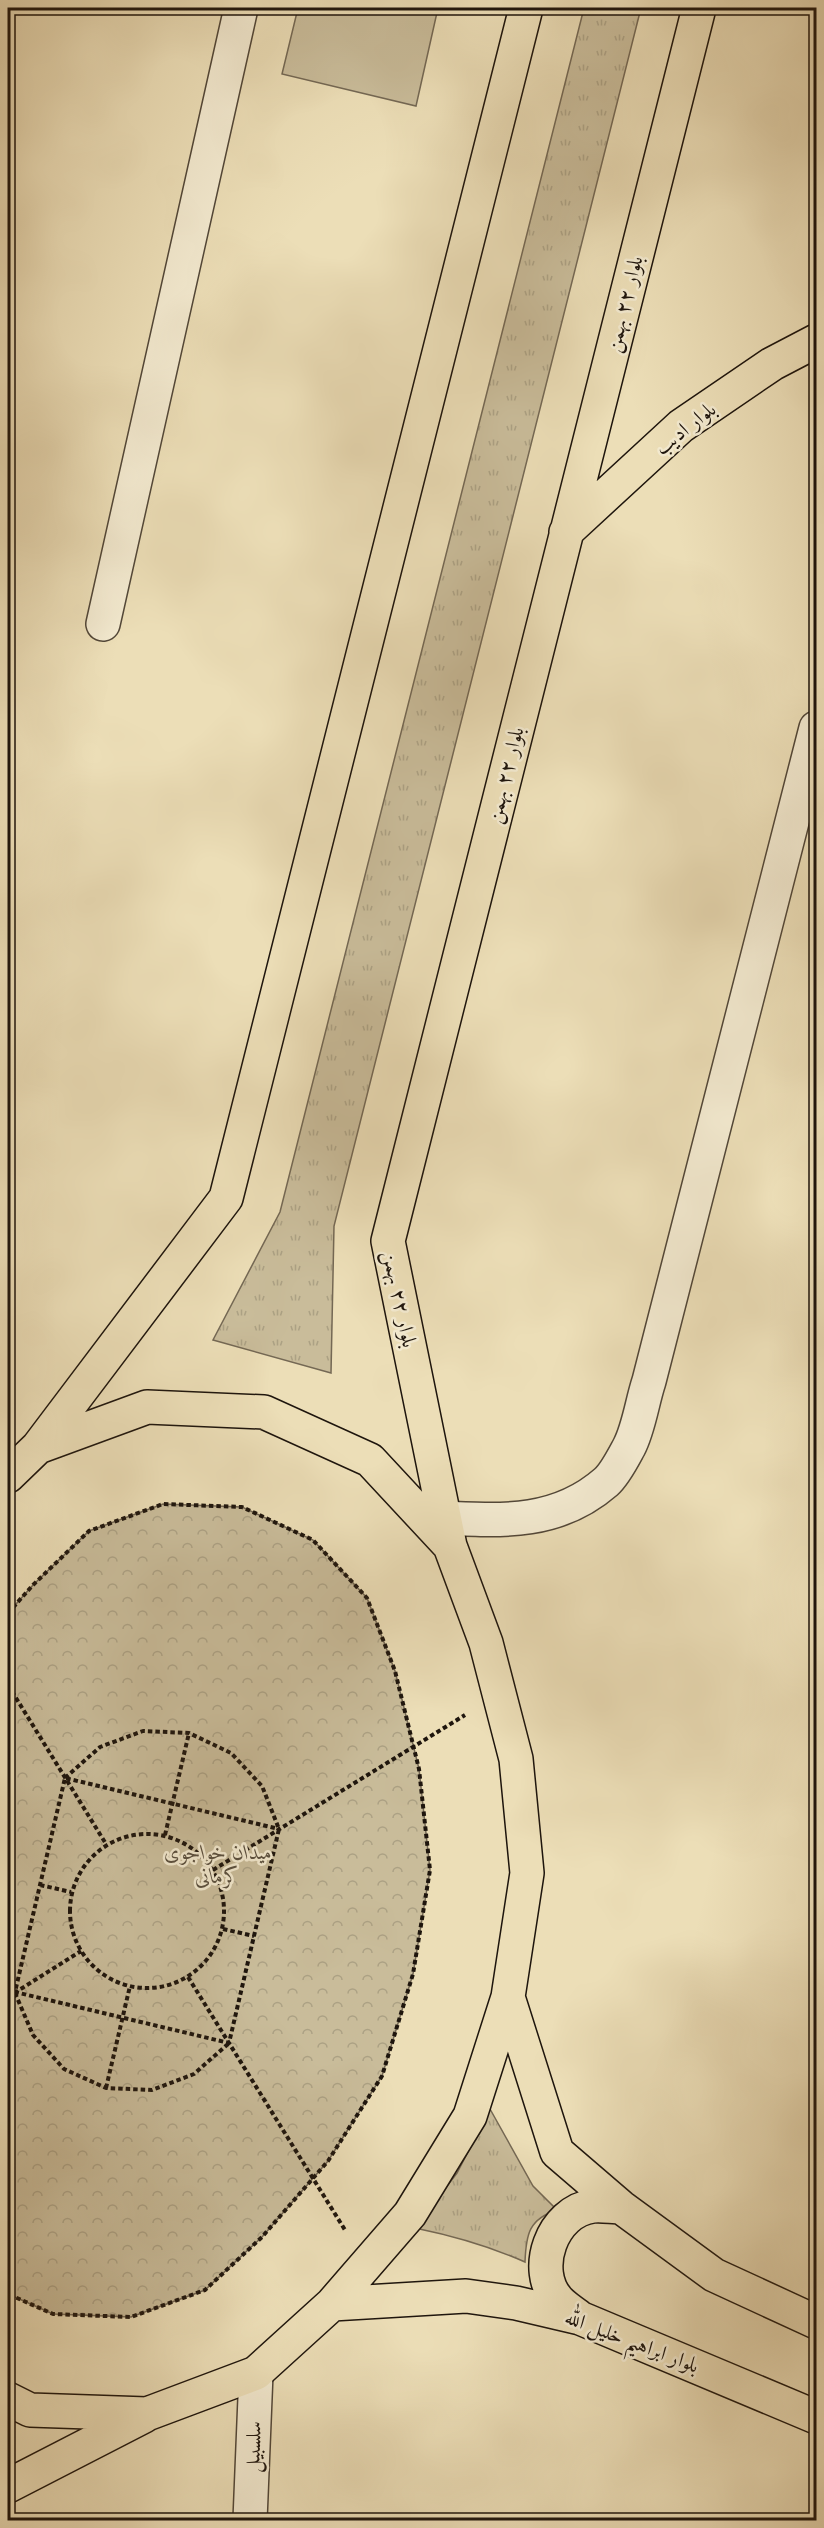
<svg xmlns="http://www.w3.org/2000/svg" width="824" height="2528" viewBox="0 0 824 2528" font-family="'Libre Caslon Text',Amiri,serif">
<defs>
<pattern id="grass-tufts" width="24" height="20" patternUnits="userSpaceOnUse" patternTransform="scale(1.5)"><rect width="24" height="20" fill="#c9bc9a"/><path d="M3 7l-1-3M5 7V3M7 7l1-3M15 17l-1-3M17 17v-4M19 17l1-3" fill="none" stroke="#aca184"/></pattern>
<pattern id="park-crowns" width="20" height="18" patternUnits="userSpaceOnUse" patternTransform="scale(1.5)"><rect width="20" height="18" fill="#c9bc9a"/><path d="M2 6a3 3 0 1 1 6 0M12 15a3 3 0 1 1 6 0" fill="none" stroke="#aca184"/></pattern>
</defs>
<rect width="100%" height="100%" fill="#ecdeb7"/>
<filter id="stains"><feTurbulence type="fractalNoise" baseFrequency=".00333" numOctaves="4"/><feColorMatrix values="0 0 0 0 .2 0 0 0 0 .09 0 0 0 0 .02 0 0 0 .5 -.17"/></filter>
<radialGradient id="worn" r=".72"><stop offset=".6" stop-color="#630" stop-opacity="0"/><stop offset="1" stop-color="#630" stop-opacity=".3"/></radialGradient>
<!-- grass -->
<path fill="url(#grass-tufts)" stroke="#746854" stroke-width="1.5" d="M584,8h57l-307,1218 -3,147 -118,-33 67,-128z
M490,2109l43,77 24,24c-28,9 -31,24 -32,52 -36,-16 -71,-26 -110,-34l42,-55z"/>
<!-- park -->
<path fill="url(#park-crowns)" stroke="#746854" stroke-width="1.5" d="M163,1504l79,3 71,33 54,58 28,73 24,98 11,101 -17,104 -31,102 -54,85 -66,76 -57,53 -74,27 -78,-3 -45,-20v-681l25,-28 56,-54z"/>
<!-- garden -->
<path fill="#c9bc9a" stroke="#746854" stroke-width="1.5" d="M298,8h140l-22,98 -134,-32z"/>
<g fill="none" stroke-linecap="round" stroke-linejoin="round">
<defs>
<path id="minor" d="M103,624l138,-616
M444,1518c60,3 114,6 162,-36 9,-8 17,-24 23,-35 10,-19 13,-45 20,-66l167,-653
M250,2520l6,-147"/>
<path id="major" d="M566,532l115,-106 91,-62 44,-23
M38,1447l188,-249 300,-1190
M8,1476l30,-29 109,-40 117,5 106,48 80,86 36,97 30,116 11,114 -19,124 -38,119 -60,98 -78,90 -76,69 -109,41 -117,-4 -22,-11
M450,1546l-62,-305 311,-1233
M508,1997l49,155 64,55 93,68 102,47
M332,2304l134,-8 50,7 64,15 236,99
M580,2318c-7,-6 -16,-11 -22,-18 -27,-30 -6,-89 35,-94 9,-1 19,1 28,1
M8,2486l136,-70"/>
</defs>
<!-- minor casing -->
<use href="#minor" stroke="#524738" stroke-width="36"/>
<!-- major casing -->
<use href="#major" stroke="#1e150d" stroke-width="36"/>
<!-- path -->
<path stroke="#1e150d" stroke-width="4" stroke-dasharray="4.5 3" stroke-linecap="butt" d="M8,1613l25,-28 56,-54 74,-27 79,3 71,33 54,58 28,73 24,98 11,101 -17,104 -31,102 -54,85 -66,76 -57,53 -74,27 -78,-3 -45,-20
M8,1685l98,159
M65,1778l35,-31 43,-16 46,2 42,20 31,33 17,43 -50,214 -214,-51 50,-214 214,51
M70 1911a77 77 0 1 1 154 0a77 77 0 1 1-154 0Z
M165,1835l24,-102
M213,1870l252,-155
M40,1885l31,7
M223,1929l31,7
M188,1977l157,253
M15,1993l18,42 31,34 42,19 46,2 42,-16 35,-31
M8,1997l73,-46
M106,2088l24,-102"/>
<!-- minor -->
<use href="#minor" stroke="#f3ead0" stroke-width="33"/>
<!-- major -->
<use href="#major" stroke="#ecdeb7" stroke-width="33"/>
</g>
<g text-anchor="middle" stroke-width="5" stroke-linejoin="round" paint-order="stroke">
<!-- street labels -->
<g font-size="21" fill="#1e150d" stroke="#f3ead0">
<text transform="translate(624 304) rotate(-76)" y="7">بلوار ۲۲ بهمن</text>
<text transform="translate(685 428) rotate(-38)" y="7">بلوار ادیب</text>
<text transform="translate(505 775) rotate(-76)" y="7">بلوار ۲۲ بهمن</text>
<text transform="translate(400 1299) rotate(78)" y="7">بلوار ۲۲ بهمن</text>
<text transform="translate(632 2341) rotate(21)" y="7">بلوار ابراهیم خلیل الله</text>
<text transform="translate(253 2447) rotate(-88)" y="7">سلسبیل</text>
</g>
<!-- park labels -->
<g font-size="21" font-style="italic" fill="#5a4f3e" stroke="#f3ead0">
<text x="218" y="1859">میدان خواجوی<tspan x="218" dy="24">کرمانی</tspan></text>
</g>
</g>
<!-- margin -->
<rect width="824" height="2528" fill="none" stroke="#ecdeb7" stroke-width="30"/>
<rect x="9" y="9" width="806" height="2510" fill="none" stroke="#1e150d" stroke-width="3"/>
<rect x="15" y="15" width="794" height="2498" fill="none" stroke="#1e150d" stroke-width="1.5"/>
<rect width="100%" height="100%" filter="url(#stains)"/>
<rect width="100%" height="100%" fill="url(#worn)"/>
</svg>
